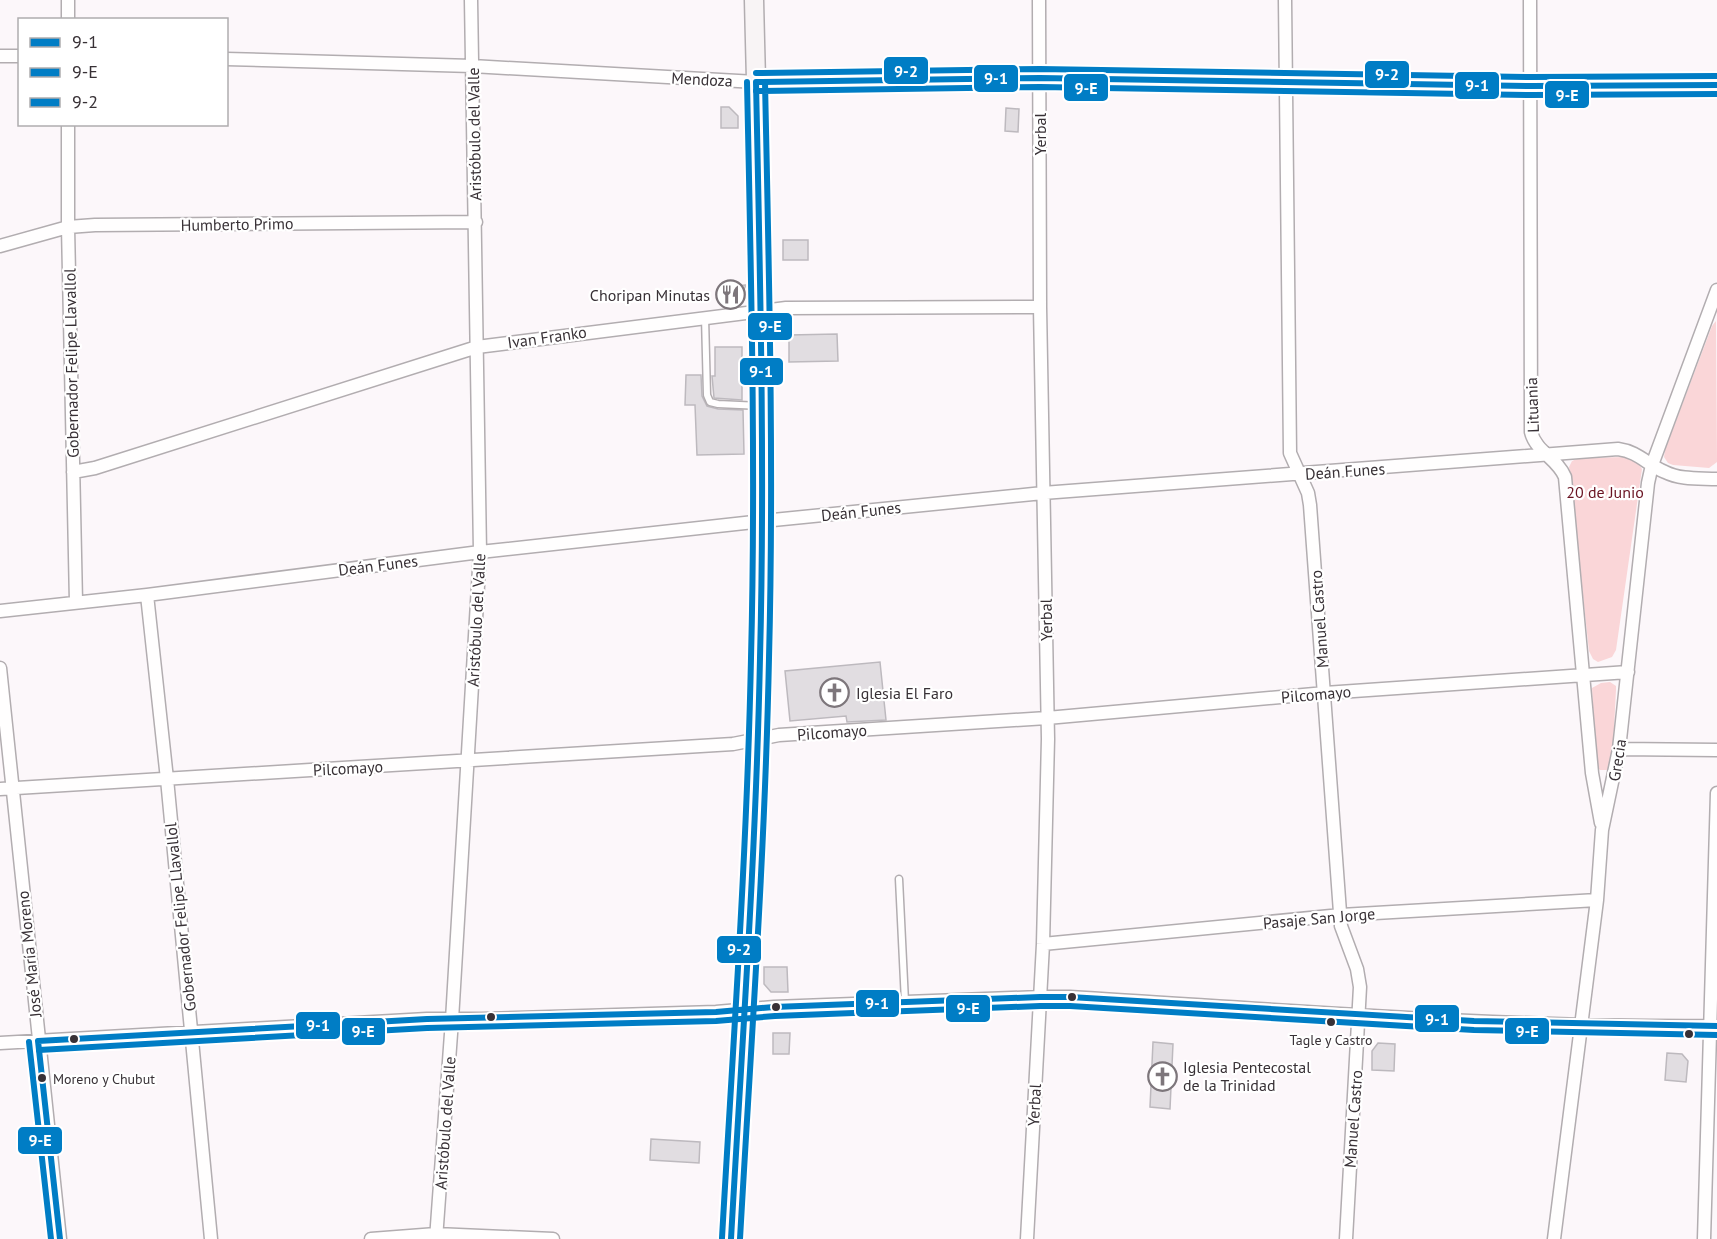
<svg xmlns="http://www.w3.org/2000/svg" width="1717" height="1239" viewBox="0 0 1717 1239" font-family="'PT Sans',sans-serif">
<rect width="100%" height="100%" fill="#fcf7fa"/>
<!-- green -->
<path fill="#fad6d8" d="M1716,321l1,141 -8,6 -36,-3 -5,-2 -4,-6 1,-7 47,-124z
M1627,457l10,4 5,8 -26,181 -4,7 -14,5 -5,-3 -4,-8 -20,-184 3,-6 7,-3z
M1610,682l6,4v4l-4,76 -4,4h-8l-4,-5 -4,-77 9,-5z"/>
<!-- building -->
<path fill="#e1dde1" stroke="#bdb9be" stroke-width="1.5" d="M721,107h8l9,9v12h-17z
M1006,108l13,1 -1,23 -13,-1z
M783,240h25v20h-25z
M746,285l-6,13 -18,3 -2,-13z
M837,334l1,27 -49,1v-27z
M715,347h27v53l-28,-2 -2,-22h3z
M686,375h15l1,21 5,10 11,3 25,1 1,44 -47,1 -2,-50h-10z
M880,662l6,58 -39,2 -1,-6 -56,5 -5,-50z
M764,967h23l1,25h-17l-7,-8z
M773,1033h17l-1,21h-16z
M1153,1042l20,2 -3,65 -20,-2z
M1378,1043l17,1 -1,27 -22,-1v-19z
M1667,1053l15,1 6,7 -2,21 -21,-2z
M651,1139l49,3 -1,21 -49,-3z"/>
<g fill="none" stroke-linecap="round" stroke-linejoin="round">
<defs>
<path id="service" d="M705,317l2,78 3,7 8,2 43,2
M899,879l6,123"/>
<path id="minor" d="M68,0v20
M1285,0l5,453 18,40 2,12 31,421 16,43 3,18 -14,252
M1530,0l1,432c5,20 26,26 34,45l27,296 9,50
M0,56h20
M226,59l246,7 284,16
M68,124v103l8,375
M0,246l68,-19 27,-2 381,-3
M73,472l22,-4 382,-121 309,-39 254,-1
M147,595l20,184 44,460
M0,611l147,-16 333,-43 283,-31 280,-28 575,-44c21,3 28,15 47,23 16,8 35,6 52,7
M0,668l60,571
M1619,749l98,1
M0,789l733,-45 46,-9 268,-17 278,-25 303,-21
M1043,944l298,-29 256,-15
M0,1043l427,-24h55l234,-7 58,-5 266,-10h30c216,13 431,31 647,29
M371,1239l65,-5 117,5
M436,1239l16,-219 28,-468 -9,-552
M1027,1239l16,-295 5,-205 -8,-432 -1,-307
M1554,1239l43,-339 5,-70 17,-81 29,-266 4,-18 65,-175
M1704,1239l13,-446"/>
<path id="tertiary" d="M756,82l284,-4 491,8 186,-1"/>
<path id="secondary" d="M731,1239c13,-239 29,-477 32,-716 2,-174 -5,-349 -9,-523"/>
</defs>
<!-- service casing -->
<use href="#service" stroke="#b2adb0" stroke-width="9"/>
<!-- minor casing -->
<use href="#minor" stroke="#b2adb0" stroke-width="15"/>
<!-- tertiary casing -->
<use href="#tertiary" stroke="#b2adb0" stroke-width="20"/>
<!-- secondary casing -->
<use href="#secondary" stroke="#b2adb0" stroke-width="21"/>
<!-- service -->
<use href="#service" stroke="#fffefe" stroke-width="6"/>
<!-- minor -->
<use href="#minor" stroke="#fffefe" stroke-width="12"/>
<!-- tertiary -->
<use href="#tertiary" stroke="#fffefe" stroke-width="16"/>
<!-- secondary -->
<use href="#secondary" stroke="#f8f4f5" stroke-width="18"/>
<defs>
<path id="bus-1" d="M756,82l284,-4 491,8 186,-1
M38,1041l389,-22 289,-7 58,-5 266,-10h30l404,24 243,5
M38,1041l22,198
M731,1239c11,-194 25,-387 29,-581 5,-192 0,-384 -4,-576"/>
<path id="bus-2" d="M756,91l284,-4 491,8 186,-1
M29,1042l22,197
M39,1050l388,-22 289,-7 59,-5 265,-10h30l404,24 243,5
M740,1239c11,-194 25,-387 29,-581 5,-192 0,-384 -4,-576"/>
<path id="bus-3" d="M756,73l284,-4 491,8 186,-1
M722,1238c11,-193 25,-386 29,-580 5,-192 0,-384 -4,-576"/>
</defs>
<!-- bus-1 casing -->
<use href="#bus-1" stroke="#fff" stroke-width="10"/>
<!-- bus-2 casing -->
<use href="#bus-2" stroke="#fff" stroke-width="10"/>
<!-- bus-3 casing -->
<use href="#bus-3" stroke="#fff" stroke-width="10"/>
<!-- bus-1 -->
<use href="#bus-1" stroke="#007dc5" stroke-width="6"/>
<!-- bus-2 -->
<use href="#bus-2" stroke="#007dc5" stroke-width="6"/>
<!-- bus-3 -->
<use href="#bus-3" stroke="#007dc5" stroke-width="6"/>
</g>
<!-- icons -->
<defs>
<symbol id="restaurant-ring" viewBox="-11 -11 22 22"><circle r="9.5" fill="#fff" stroke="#7d767b" stroke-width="1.5"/><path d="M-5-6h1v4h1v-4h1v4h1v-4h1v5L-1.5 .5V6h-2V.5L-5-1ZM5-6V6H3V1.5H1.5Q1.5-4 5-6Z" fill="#7d767b"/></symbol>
<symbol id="church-ring" viewBox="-11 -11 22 22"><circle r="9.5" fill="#fff" stroke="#7d767b" stroke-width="1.5"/><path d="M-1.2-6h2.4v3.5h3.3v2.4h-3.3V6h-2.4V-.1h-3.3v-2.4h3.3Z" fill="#7d767b"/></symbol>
</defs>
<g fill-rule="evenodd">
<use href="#restaurant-ring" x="714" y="278" width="33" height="33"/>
<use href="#church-ring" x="818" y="676" width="33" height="33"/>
<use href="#church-ring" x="1146" y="1060" width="33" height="33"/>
</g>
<!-- markers -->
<g fill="#383136" stroke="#fff" stroke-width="2">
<circle cx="1072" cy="997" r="5"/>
<circle cx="776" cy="1007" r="5"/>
<circle cx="491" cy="1017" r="5"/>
<circle cx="1331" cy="1022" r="5"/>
<circle cx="1689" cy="1034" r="5"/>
<circle cx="74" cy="1039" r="5"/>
<circle cx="42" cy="1078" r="5"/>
</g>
<g text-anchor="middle" stroke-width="4.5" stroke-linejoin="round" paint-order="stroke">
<!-- bus labels -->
<g font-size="14" fill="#383136" stroke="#fff">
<text x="1331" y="1045">Tagle y Castro</text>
<text x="53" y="1084" text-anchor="start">Moreno y Chubut</text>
</g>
<!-- street labels -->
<g font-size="16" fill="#383136" stroke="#fff">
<text transform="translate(702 79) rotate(3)" y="6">Mendoza</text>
<text transform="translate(474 134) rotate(-91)" y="6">Aristóbulo del Valle</text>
<text transform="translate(1040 134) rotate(-90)" y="6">Yerbal</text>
<text transform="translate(237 224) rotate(-1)" y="6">Humberto Primo</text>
<text transform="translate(547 337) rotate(-8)" y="6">Ivan Franko</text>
<text transform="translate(71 363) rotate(-91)" y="6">Gobernador Felipe Llavallol</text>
<text transform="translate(1532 405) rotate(-92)" y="6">Lituania</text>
<text transform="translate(1345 471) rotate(-4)" y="6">Deán Funes</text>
<text transform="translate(861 511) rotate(-6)" y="6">Deán Funes</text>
<text transform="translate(378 565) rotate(-7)" y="6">Deán Funes</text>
<text transform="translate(1319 619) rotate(-94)" y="6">Manuel Castro</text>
<text transform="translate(476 620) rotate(-87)" y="6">Aristóbulo del Valle</text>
<text transform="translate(1046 620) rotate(-91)" y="6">Yerbal</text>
<text transform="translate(1316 694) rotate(-5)" y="6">Pilcomayo</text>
<text transform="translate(832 732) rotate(-4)" y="6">Pilcomayo</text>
<text transform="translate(1617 760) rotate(-81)" y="6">Grecia</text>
<text transform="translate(348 768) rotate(-3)" y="6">Pilcomayo</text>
<text transform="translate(180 917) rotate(-96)" y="6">Gobernador Felipe Llavallol</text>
<text transform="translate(1319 918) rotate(-5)" y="6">Pasaje San Jorge</text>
<text transform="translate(29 954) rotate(-96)" y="6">José María Moreno</text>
<text transform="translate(1034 1105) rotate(-87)" y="6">Yerbal</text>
<text transform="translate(1353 1119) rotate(-86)" y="6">Manuel Castro</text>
<text transform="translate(445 1123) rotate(-86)" y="6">Aristóbulo del Valle</text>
</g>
<!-- poi labels -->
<g font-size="16" fill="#383136" stroke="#fff" text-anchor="start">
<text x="710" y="301" text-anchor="end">Choripan Minutas</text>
<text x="856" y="699">Iglesia El Faro</text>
<text x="1183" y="1073">Iglesia Pentecostal<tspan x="1183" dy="18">de la Trinidad</tspan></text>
</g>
<!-- park labels -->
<g font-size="16" fill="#6a1322" stroke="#fff">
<text x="1605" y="498">20 de Junio</text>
</g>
</g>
<g stroke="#fff" stroke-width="2">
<rect x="883" y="56" width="46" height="29" rx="6" fill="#007dc5"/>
<rect x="1364" y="60" width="46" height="29" rx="6" fill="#007dc5"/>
<rect x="973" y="64" width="46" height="29" rx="6" fill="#007dc5"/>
<rect x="1454" y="71" width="46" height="29" rx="6" fill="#007dc5"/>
<rect x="1063" y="73" width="46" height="29" rx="6" fill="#007dc5"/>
<rect x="1544" y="80" width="46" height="29" rx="6" fill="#007dc5"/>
<rect x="747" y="312" width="46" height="29" rx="6" fill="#007dc5"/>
<rect x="739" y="357" width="45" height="29" rx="6" fill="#007dc5"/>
<rect x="716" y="935" width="46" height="29" rx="6" fill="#007dc5"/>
<rect x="855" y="989" width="45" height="29" rx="6" fill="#007dc5"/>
<rect x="945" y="994" width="46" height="29" rx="6" fill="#007dc5"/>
<rect x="1414" y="1004" width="46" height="29" rx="6" fill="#007dc5"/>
<rect x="295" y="1011" width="46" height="29" rx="6" fill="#007dc5"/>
<rect x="1504" y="1017" width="46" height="28" rx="6" fill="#007dc5"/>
<rect x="341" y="1017" width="45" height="29" rx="6" fill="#007dc5"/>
<rect x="17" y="1126" width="46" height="29" rx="6" fill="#007dc5"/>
</g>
<g font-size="16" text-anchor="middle" font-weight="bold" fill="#fff">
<text x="906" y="77">9-2</text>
<text x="1387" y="80">9-2</text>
<text x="996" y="84">9-1</text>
<text x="1477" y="91">9-1</text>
<text x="1086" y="94">9-E</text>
<text x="1567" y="101">9-E</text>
<text x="770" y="332">9-E</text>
<text x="761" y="377">9-1</text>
<text x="739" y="955">9-2</text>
<text x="877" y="1009">9-1</text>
<text x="968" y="1014">9-E</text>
<text x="1437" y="1025">9-1</text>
<text x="318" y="1031">9-1</text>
<text x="1527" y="1037">9-E</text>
<text x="363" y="1037">9-E</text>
<text x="40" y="1146">9-E</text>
</g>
<!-- legend -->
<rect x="18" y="18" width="210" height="108" fill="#ffffff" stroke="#afadaf" stroke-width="1.5"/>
<rect x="30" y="38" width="30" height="9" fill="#007dc5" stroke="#afadaf" stroke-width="1.5"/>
<text x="72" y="48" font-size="18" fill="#383136">9-1</text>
<rect x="30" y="68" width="30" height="9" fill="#007dc5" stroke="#afadaf" stroke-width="1.5"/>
<text x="72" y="78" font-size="18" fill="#383136">9-E</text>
<rect x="30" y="98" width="30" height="9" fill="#007dc5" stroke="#afadaf" stroke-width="1.5"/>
<text x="72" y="108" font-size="18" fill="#383136">9-2</text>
</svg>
